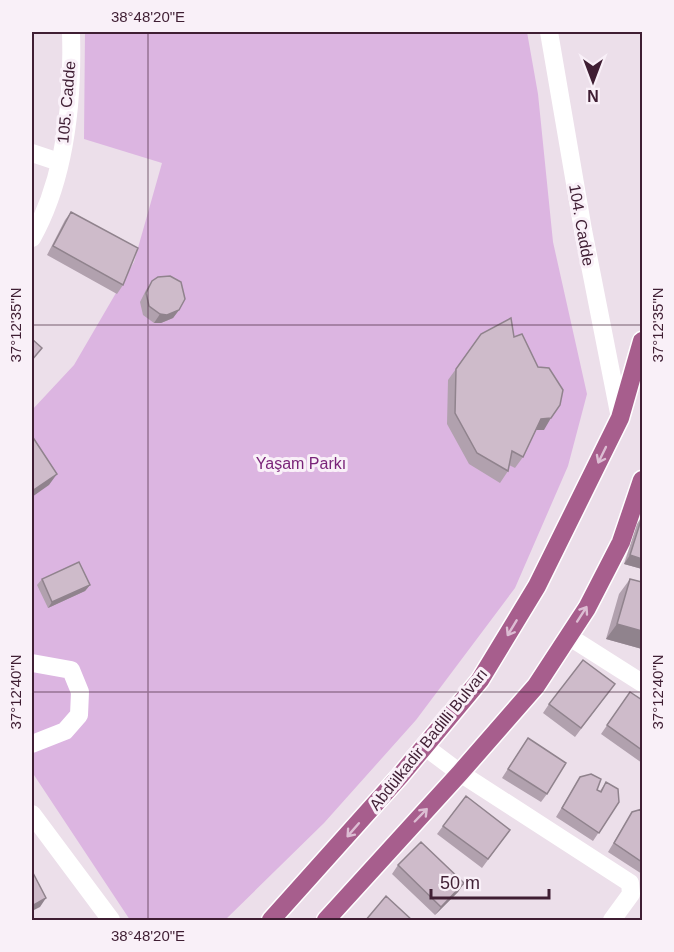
<svg xmlns="http://www.w3.org/2000/svg" width="674" height="952" viewBox="0 0 674 952" font-family="Helvetica,sans-serif">
<rect width="100%" height="100%" fill="#ecdfea"/>
<!-- green -->
<path fill="#dcb5e1" d="M85,32h442l11,62 15,148 34,152 -19,72 -53,122 -99,132 -92,103 -99,97h-95l-98,-148v-362l42,-45 60,-103 28,-99 -78,-24z"/>
<g fill="none" stroke-linecap="round" stroke-linejoin="round">
<defs>
<path id="major" d="M271,920l129,-144 80,-96 57,-94 83,-168 22,-77
M326,920l134,-147 76,-87 51,-78 34,-66 21,-62"/>
</defs>
<!-- major casing -->
<use href="#major" stroke="#fff" stroke-width="21"/>
<!-- minor -->
<path stroke="#fff" stroke-width="18" d="M549,32l34,198 37,188
M32,153l27,9
M32,238c34,-61 41,-138 39,-206
M568,636l74,47
M32,663l39,7 9,22 -1,23 -14,16 -33,13
M424,746l36,27 170,110 1,11 -19,26
M32,814l79,106"/>
<!-- major -->
<use href="#major" stroke="#a75e8d" stroke-width="18"/>
</g>
<!-- wall -->
<path fill="#b1a1ae" d="M71,212l52,73 -6,9 -70,-39 18,-35z
M152,281l27,29 -6,8 -12,5h-7l-11,-8 -3,-13 6,-12z
M481,334l33,3 30,93h-8l-13,27 -8,11 -6,-3 -1,6 -8,12 -31,-19 -22,-40 1,-44z
M642,516v53l-18,-5 13,-40z
M42,579l48,6 -5,6 -37,17 -11,-23z
M630,579l12,70 -36,-10 13,-45z
M615,684l-40,53 -32,-24 6,-9z
M630,692l12,8v63l-41,-29z
M522,747l25,47 -6,8 -39,-24z
M580,777l20,14 6,-9 13,20 -26,39 -37,-24z
M642,809v65l-34,-22 24,-40z
M443,826l67,4 -28,38 -45,-34z
M398,865l66,18 -6,9 -23,23 -43,-41z"/>
<!-- shaded-wall -->
<path fill="#90838d" d="M179,310l-6,8 -12,5h-7l6,-9z
M551,418l-7,12h-10l7,-11z
M57,474l-8,11 -17,12v-6z
M630,555l12,4v10l-18,-5z
M90,585l-5,6 -37,17 4,-6z
M617,624l25,7v18l-36,-10z
M464,883l-6,9 -23,23 6,-8z
M46,898l-6,9 -8,4v-5z"/>
<!-- building -->
<path fill="#cebbca" stroke="#90838d" stroke-width="1.5" d="M71,212l67,36 -15,37 -70,-39z
M170,276l11,6 4,17 -6,11 -12,5 -7,-1 -11,-8 -3,-13 6,-12 6,-4z
M511,318l3,19 8,-3 16,33 11,1 14,22 -3,15 -9,13 -10,1 -18,38 -11,-6 -4,20 -31,-18 -22,-40 1,-44 25,-35z
M32,339l10,9 -10,12z
M32,436l25,38 -25,17z
M642,517v42l-12,-4z
M79,562l11,23 -38,17 -10,-23z
M630,579l12,3v49l-25,-7z
M583,660l32,24 -34,44 -32,-24z
M630,692l12,8v50l-35,-25z
M528,738l38,25 -19,31 -39,-25z
M591,774l10,5 -4,11 4,2 5,-10 12,7 1,13 -20,31 -37,-25 18,-31z
M466,796l44,34 -22,29 -45,-33z
M642,809v53l-28,-19 18,-31z
M421,842l43,41 -23,24 -43,-42z
M32,871l14,27 -14,8z
M386,896l27,25h-48z"/>
<!-- one-way arrows -->
<defs><path id="oneway-shaft" d="M-6 0H5M1.5-3L5.5 0L1.5 3" fill="none" stroke-width="1.6" stroke-linecap="round" stroke-linejoin="round" transform="scale(1.5)"/></defs>
<g stroke="#dcbdd3">
<use href="#oneway-shaft" transform="translate(602 455) rotate(116)"/>
<use href="#oneway-shaft" transform="translate(582 614) rotate(-57)"/>
<use href="#oneway-shaft" transform="translate(512 628) rotate(121)"/>
<use href="#oneway-shaft" transform="translate(421 815) rotate(-46)"/>
<use href="#oneway-shaft" transform="translate(353 830) rotate(131)"/>
</g>
<!-- ticks -->
<path fill="none" stroke="#3f1e33" stroke-width="1.5" stroke-opacity="0.45" d="M148,32v888M32,325h610M32,692h610"/>
<g text-anchor="middle" stroke-width="6" stroke-linejoin="round" paint-order="stroke">
<!-- street labels -->
<g font-size="16" fill="#3f1e33" stroke="#f9f0f8">
<text transform="translate(66 102) rotate(-85)" y="6">105. Cadde</text>
<text transform="translate(582 225) rotate(80)" y="6">104. Cadde</text>
<text transform="translate(428 739) rotate(-51)" y="6">Abdülkadir Badilli Bulvarı</text>
</g>
<!-- park labels -->
<g font-size="16" fill="#7a2479" stroke="#f9f0f8">
<text x="301" y="469">Yaşam Parkı</text>
</g>
</g>
<!-- border -->
<rect width="674" height="952" fill="none" stroke="#f9f0f8" stroke-width="66"/>
<!-- north arrow -->
<g transform="translate(593 81) rotate(180)" stroke="#f9f0f8" stroke-width="4.5" paint-order="stroke">
<path d="M0-4.5L10 22L0 15L-10 22Z" fill="#3f1e33"/>
<text y="-9" font-size="16" font-weight="bold" text-anchor="middle" fill="#3f1e33">N</text>
</g>
<!-- scale -->
<path d="M431 889v9h118v-9" fill="none" stroke="#3f1e33" stroke-width="3"/>
<text x="440" y="889" font-size="18" fill="#3f1e33" stroke="#f9f0f8" stroke-width="4.5" paint-order="stroke">50 m</text>
<rect x="33" y="33" width="608" height="886" fill="none" stroke="#3f1e33" stroke-width="2"/>
<g font-size="15" text-anchor="middle" fill="#3f1e33">
<text x="148" y="22">38°48'20"E</text>
<text transform="translate(658 325) rotate(-90)" y="5">37°12'35"N</text>
<text transform="translate(16 325) rotate(-90)" y="5">37°12'35"N</text>
<text transform="translate(658 692) rotate(-90)" y="5">37°12'40"N</text>
<text transform="translate(16 692) rotate(-90)" y="5">37°12'40"N</text>
<text x="148" y="941">38°48'20"E</text>
</g>
</svg>
